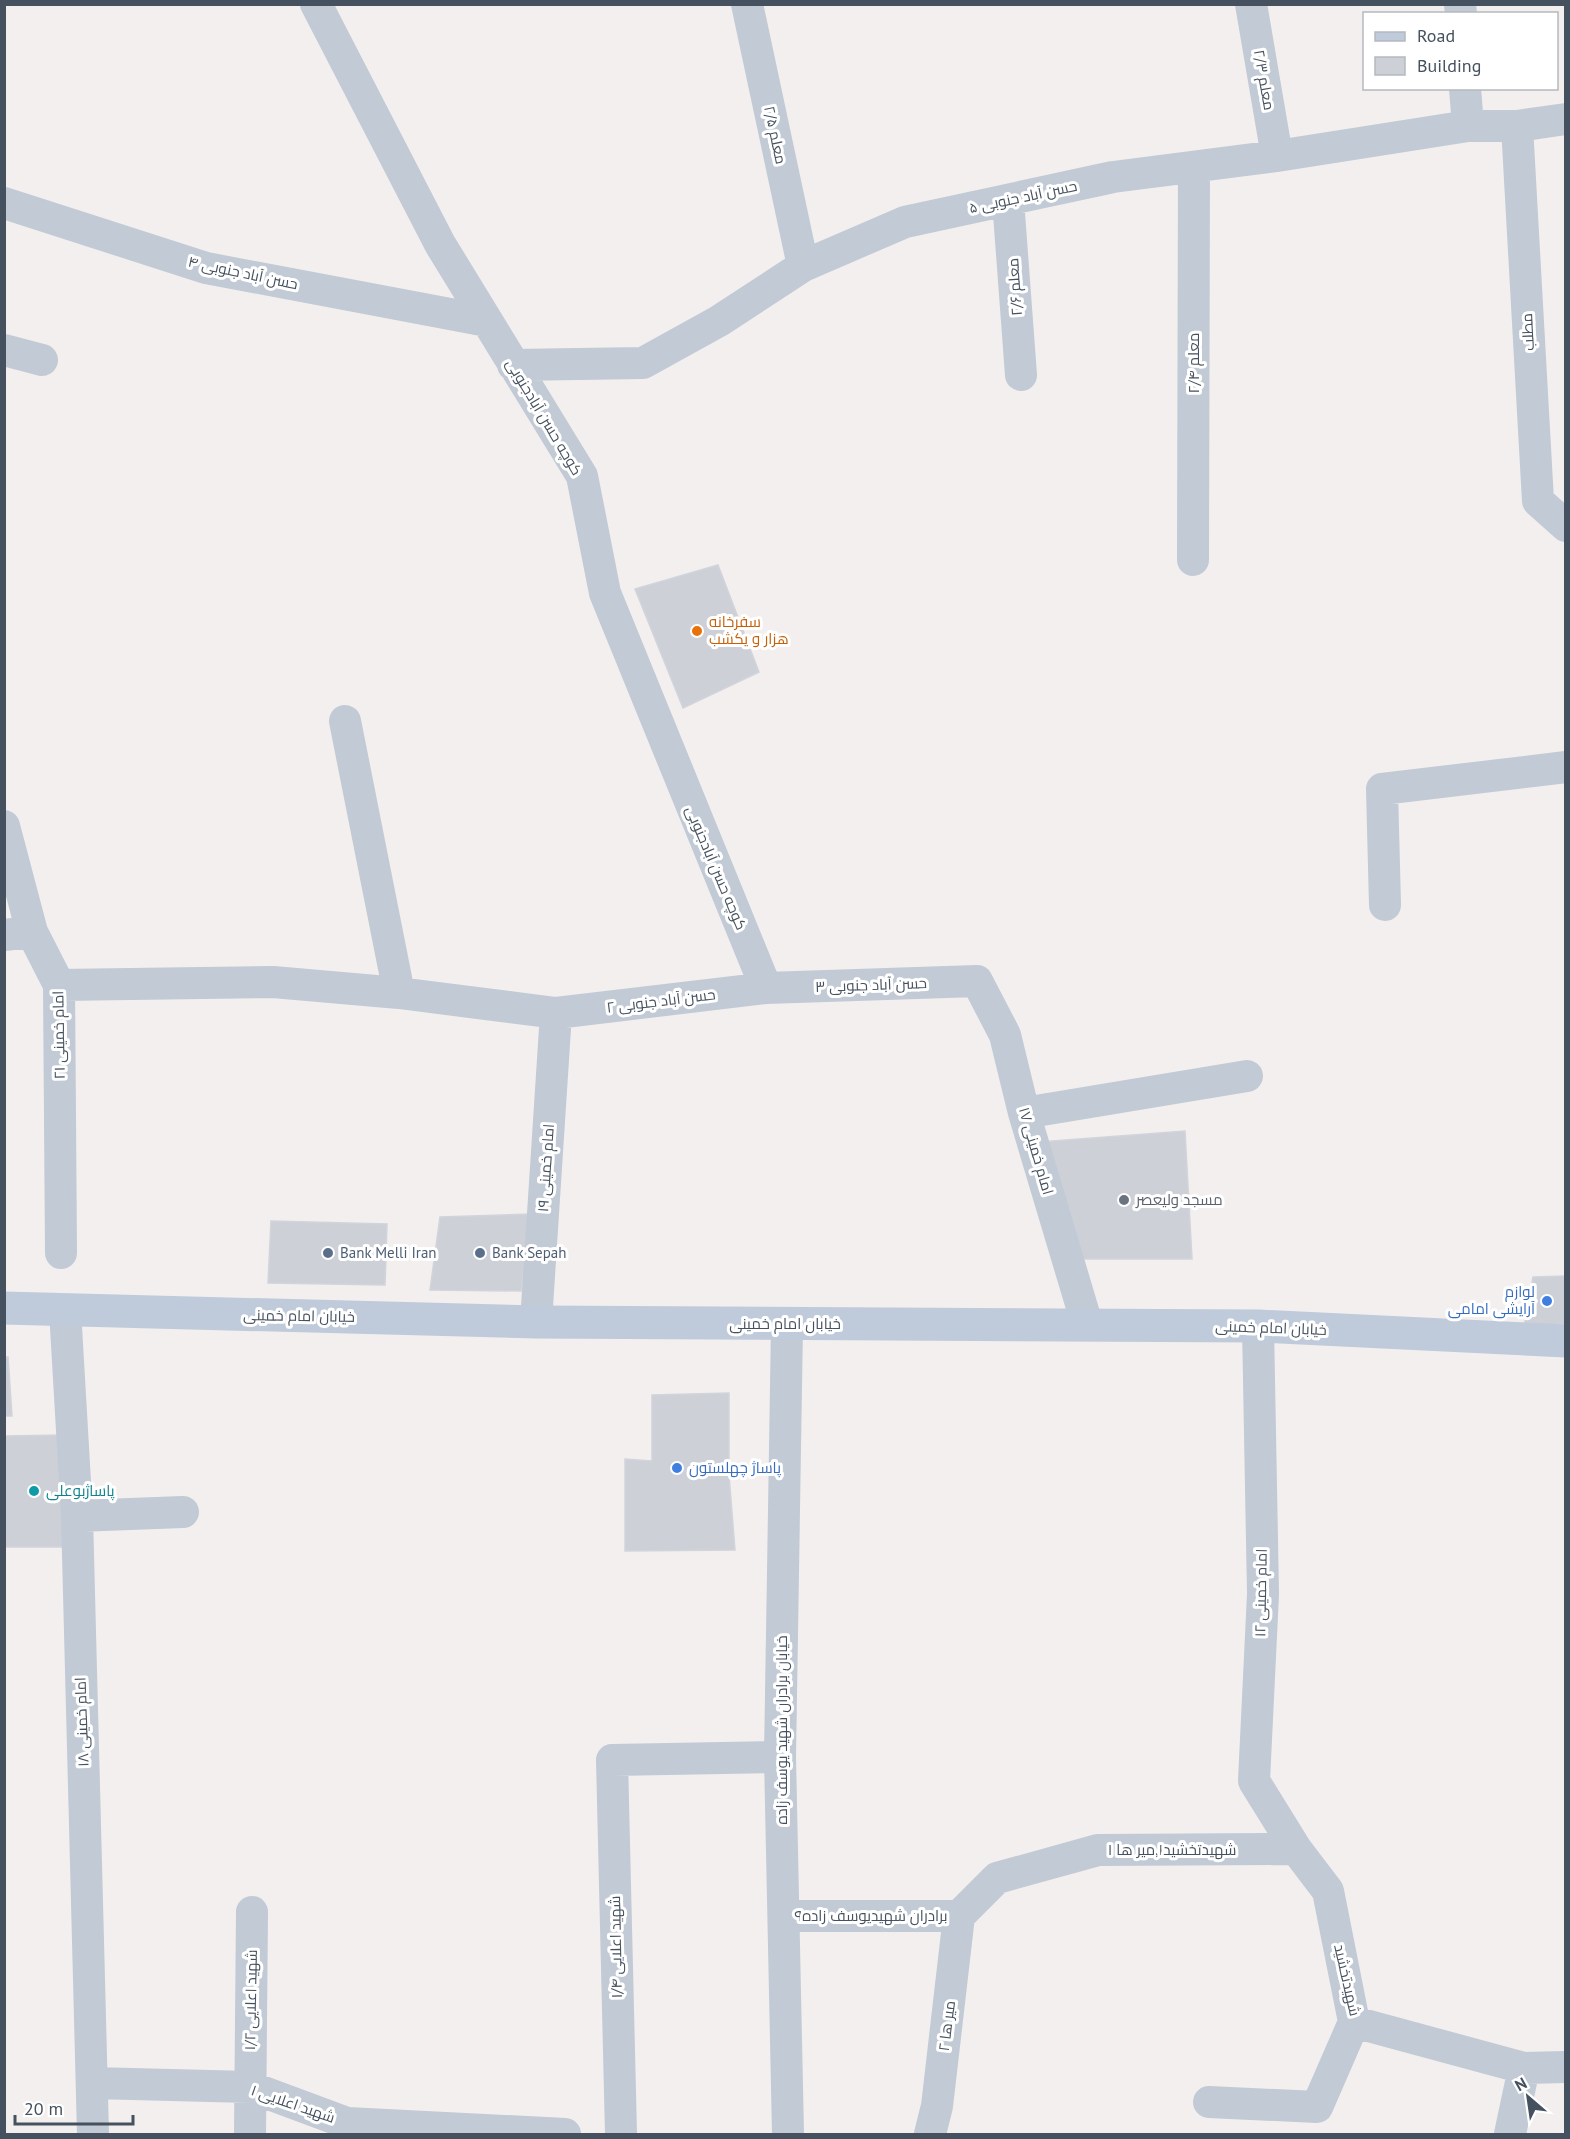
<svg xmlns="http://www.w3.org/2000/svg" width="1570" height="2139" viewBox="0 0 1570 2139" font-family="'PT Sans',Cairo,sans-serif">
<rect width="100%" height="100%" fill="#f2efee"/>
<!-- building -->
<path fill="#cdd0d7" stroke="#d2d4db" stroke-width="1.5" d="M718,565l41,107 -76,36 -48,-119z
M1185,1131l7,128h-113l-39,-117z
M530,1214l-9,77 -91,-1 10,-73z
M271,1221l116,3 -2,61 -117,-2z
M1566,1276v48l-42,3 9,-50z
M4,1357h4l4,59h-8z
M729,1393v82l6,75 -110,1v-92l27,2v-66z
M64,1435l1,112h-61v-111z"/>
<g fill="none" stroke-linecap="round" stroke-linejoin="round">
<!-- street -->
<path stroke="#c1cad5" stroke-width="32" d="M316,4l124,240 142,232 23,117 161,395
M747,4l56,262
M1251,4l26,152
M1460,4l1,10
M1465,88l3,38
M1517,126l21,375 28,25
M1008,200l13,175
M4,203l202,65 281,53
M4,350l38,10
M513,365l130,-2 76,-42 84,-55 102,-44 208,-45 164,-21 191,-30h49l49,-7
M1193,560l1,-393
M345,721l54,272
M4,826l28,106 27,53 2,268
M1385,905l-3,-116 184,-22
M4,935l28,-3
M59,985l214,-3 126,11 157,20 210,-25 211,-7 28,54 19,78 63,211
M1024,1113l223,-37
M65,1310l12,206 16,618
M536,1322l20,-309
M787,1325l-7,432 8,377
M1258,1326l5,268 -9,187 42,68 32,42 26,131 170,46 42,-1
M77,1516l106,-4
M784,1916h175
M959,1916l38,-38 101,-28 198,-1
M92,2083l158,4 97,36 218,11
M1209,2102l108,5 37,-85
M250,2134l2,-222
M621,2134l-9,-374 168,-3
M930,2134l7,-28 22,-190
M1510,2134l14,-66"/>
<!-- secondary -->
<path stroke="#bfcada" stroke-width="33" d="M4,1308l532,14 722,4 308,15"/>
</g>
<!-- markers -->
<circle fill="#e8710a" stroke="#fff" stroke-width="2" cx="697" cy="631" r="6"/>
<circle fill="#6b7280" stroke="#fff" stroke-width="2" cx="1124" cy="1200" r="6"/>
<g fill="#5c6f8a" stroke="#fff" stroke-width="2">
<circle cx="328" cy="1253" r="6"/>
<circle cx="480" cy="1253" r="6"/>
</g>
<g fill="#3f7fe0" stroke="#fff" stroke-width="2">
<circle cx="1547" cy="1301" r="6"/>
<circle cx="677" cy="1468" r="6"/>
</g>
<circle fill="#0f9aa8" stroke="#fff" stroke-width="2" cx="34" cy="1491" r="6"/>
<g text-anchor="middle" stroke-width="6" stroke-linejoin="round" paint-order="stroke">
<!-- street labels -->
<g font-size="15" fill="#45515e" stroke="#fff">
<text transform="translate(1264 80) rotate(80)" y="5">معلم ۲/۳</text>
<text transform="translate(775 135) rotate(78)" y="5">معلم ۲/۵</text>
<text transform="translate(1023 197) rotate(-12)" y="5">حسن آباد جنوبی ۵</text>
<text transform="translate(243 273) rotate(12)" y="5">حسن آباد جنوبی ۴</text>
<text transform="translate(1015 287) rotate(-94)" y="5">معلم ۲/۶</text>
<text transform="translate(1528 332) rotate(-93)" y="5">مطلب</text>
<text transform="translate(1194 363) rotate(-90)" y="5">معلم ۲/۴</text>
<text transform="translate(544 417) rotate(59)" y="5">کوچه حسن آبادجنوبی</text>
<text transform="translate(716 868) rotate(67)" y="5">کوچه حسن آبادجنوبی</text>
<text transform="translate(871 985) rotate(-2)" y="5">حسن آباد جنوبی ۳</text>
<text transform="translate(661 1001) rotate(-7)" y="5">حسن آباد جنوبی ۲</text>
<text transform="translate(59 1035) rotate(-91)" y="5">امام خمینی ۲۱</text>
<text transform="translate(1036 1151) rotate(74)" y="5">امام خمینی ۱۷</text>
<text transform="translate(546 1168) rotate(-86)" y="5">امام خمینی ۱۹</text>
<text transform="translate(299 1316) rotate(1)" y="5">خیابان امام خمینی</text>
<text x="785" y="1329">خیابان امام خمینی</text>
<text transform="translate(1271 1328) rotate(2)" y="5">خیابان امام خمینی</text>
<text transform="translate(1261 1593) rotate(-89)" y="5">امام خمینی ۱۲</text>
<text transform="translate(82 1722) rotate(-92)" y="5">امام خمینی ۱۸</text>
<text transform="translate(782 1730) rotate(-90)" y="5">خیابان برادران شهید یوسف زاده</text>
<text x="1172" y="1855">شهیدتخشید۱,میر ها ۱</text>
<text x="871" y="1921">برادران شهیدیوسف زاده۹</text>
<text transform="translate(616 1947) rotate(-91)" y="5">شهید اعلایی ۱/۴</text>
<text transform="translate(1347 1980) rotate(77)" y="5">شهیدتخشید</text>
<text transform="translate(251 2000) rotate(-89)" y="5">شهید اعلایی ۱/۲</text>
<text transform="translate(947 2026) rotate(-83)" y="5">میر ها ۲</text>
<text transform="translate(293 2104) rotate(19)" y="5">شهید اعلایی ۱</text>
</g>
<!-- food labels -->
<g font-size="15" fill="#c56008" stroke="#fff" text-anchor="start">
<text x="709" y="627">سفرخانه<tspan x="709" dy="17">هزار و یکشب</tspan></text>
</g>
<!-- worship labels -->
<g font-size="15" fill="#5b616d" stroke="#fff" text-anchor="start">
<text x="1136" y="1205">مسجد ولیعصر</text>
</g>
<!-- service labels -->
<g font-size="15" fill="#4e5e75" stroke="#fff" text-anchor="start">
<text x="340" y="1258">Bank Melli Iran</text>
<text x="492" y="1258">Bank Sepah</text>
</g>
<!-- shop labels -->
<g font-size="15" fill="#366cbe" stroke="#fff" text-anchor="end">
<text x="1535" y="1297">لوازم<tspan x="1535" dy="17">آرایشی امامی</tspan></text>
<text x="689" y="1473" text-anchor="start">پاساژ چهلستون</text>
</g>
<!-- culture labels -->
<g font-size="15" fill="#0d838f" stroke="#fff" text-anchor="start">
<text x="46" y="1496">پاساژبوعلی</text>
</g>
</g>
<!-- border -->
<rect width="1570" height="2139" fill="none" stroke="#45515e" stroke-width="12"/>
<!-- legend -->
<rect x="1363" y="12" width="195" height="78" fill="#ffffff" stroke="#b5b9bf" stroke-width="1.5"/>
<rect x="1375" y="32" width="30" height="9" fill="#bfcada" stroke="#b5b9bf" stroke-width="1.5"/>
<text x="1417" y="42" font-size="18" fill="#45515e">Road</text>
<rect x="1375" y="57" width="30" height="18" fill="#cdd0d7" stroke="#b5b9bf" stroke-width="1.5"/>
<text x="1417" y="72" font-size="18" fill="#45515e">Building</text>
<!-- north arrow -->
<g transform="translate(1528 2097) rotate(331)" stroke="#ffffff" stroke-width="4.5" paint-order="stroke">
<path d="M0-4.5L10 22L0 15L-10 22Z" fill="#45515e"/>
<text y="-9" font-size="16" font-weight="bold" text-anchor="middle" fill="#45515e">N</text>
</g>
<!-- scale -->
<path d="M15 2115v9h118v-9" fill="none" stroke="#45515e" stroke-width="3"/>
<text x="24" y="2115" font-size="18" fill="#45515e" stroke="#ffffff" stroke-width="4.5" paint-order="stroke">20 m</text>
</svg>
